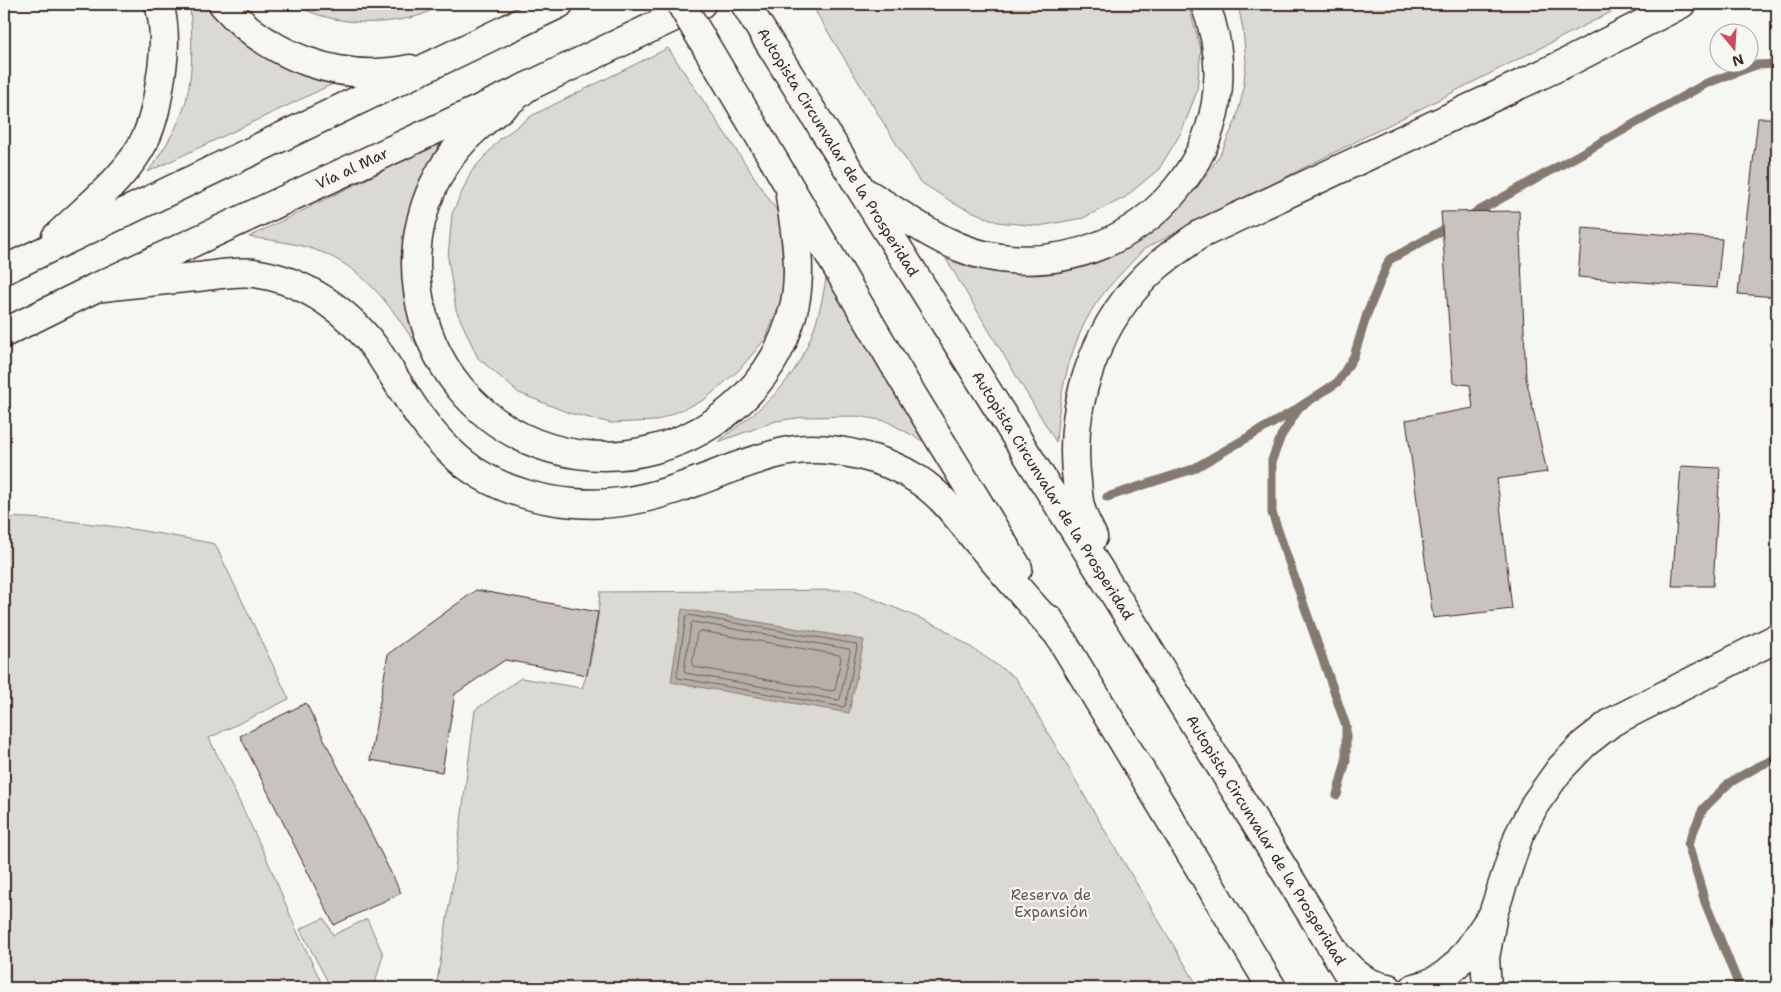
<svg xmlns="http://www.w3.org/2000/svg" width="1781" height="992" viewBox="0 0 1781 992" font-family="'Shantell Sans',sans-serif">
<rect width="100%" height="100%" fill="#f6f6f2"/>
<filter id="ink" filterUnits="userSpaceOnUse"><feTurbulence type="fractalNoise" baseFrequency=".02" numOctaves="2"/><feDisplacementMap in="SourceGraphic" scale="10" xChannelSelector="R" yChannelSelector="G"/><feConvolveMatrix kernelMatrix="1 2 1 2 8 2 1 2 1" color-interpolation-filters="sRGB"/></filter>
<g filter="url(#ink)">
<!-- green -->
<path fill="#dad9d3" stroke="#8a8278" d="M190,4h17l7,10 54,46 22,11 24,8 25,2 -191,91c15,-22 31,-45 38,-71 8,-32 6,-65 4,-97z
M293,4h152c-8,3 -16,8 -24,11 -41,12 -90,10 -128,-11z
M811,4h377l13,45 -4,42 -15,40 -23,38 -35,29 -41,20 -44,8 -42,-4 -42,-18 -36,-23z
M1238,4h389l-483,245c-18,20 -40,40 -54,64 -22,39 -31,85 -34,129l-110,-183 25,9 50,4 50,-4 24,-7 45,-23 33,-25 26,-28 21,-30 16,-35 7,-28 3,-31 -3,-31z
M668,48l113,169 6,41 -5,41 -16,39 -27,32 -35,30 -48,21 -45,2 -42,-10 -50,-20 -41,-35 -22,-48 -8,-52 4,-44 19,-42 29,-33 33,-24z
M441,142l-14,25 -9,25 9,169c-27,-40 -51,-82 -95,-104 -25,-13 -55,-16 -83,-20z
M827,271l105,175 -46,-25 -29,-5 -53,1 -28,4 -58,21c22,-18 48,-36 66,-58 26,-32 38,-74 43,-113z
M4,517c71,2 141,13 211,27l74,155 -80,39 57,119 31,74 27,57h-320z
M852,590l89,37 75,51 85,146 98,164h-763l19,-119 20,-159 46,-32 61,10c11,-30 16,-64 18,-96z
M324,918l9,17 34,-16 16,35 -9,34h-43l-31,-59z"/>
<!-- water -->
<path fill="#b6b0a9" stroke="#857a71" d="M682,609l182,31 -15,73 -178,-31z"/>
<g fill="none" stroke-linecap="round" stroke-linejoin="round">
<!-- shore -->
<path stroke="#6c6056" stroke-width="1" d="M688,615l168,29 1,3 -12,59 -2,1 -165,-29 -1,-2 9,-59z
M693,622l156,27 1,3 -10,47 -2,1 -153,-27 -1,-2 7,-47z
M700,631l140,24 1,3 -6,32 -3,1 -138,-24 -2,-2 5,-32z"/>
<!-- stream -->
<path stroke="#857a71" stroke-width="9" d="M1468,217l239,-134 49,-18 21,-1
M1297,411l-16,25 -9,24v53l74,213v35l-9,34
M1107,497l86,-28 99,-57 46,-30 16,-26 13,-42 22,-54 63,-35
M1740,988l-35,-86 -17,-58 15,-35 26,-26 28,-16 20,-9"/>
</g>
<!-- building -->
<path fill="#c8c3be" stroke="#3b2a1e" d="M1758,118h19v179l-39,-3z
M1519,211l7,167 21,94 -50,7 15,130 -79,9 -27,-198 67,-12 -3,-23 -17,-2 -12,-171z
M1582,228l140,11 -5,49 -139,-11z
M1681,466l39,2 -7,118h-41z
M476,590l122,22 -11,63 -82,-15 -50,34 -13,78 -72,-12 18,-106z
M306,703l95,190 -67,32 -94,-189z"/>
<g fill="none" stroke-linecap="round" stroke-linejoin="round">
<defs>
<path id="minor" d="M1342,960c13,15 26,25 46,28
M1414,988c38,-7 54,-37 74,-67
M1487,988l-2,-30 8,-44 26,-79 16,-31 25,-35 24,-25 28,-22 165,-84"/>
<g id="highway">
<path d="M223,4c45,52 118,80 187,65"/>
<path id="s1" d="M745,4l380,607 232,377"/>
<path d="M527,87c-26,22 -55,40 -76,69 -28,38 -40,88 -33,135 5,36 19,69 42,97 102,123 302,69 335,-85 7,-36 0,-72 -5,-107"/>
<path d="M766,147l138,234 114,187"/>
<path d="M868,194c41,25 82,58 132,64 142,19 259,-117 205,-254"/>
<path d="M56,237c31,-30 74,-62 91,-102 8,-19 11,-39 14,-59 4,-25 5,-48 -2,-72"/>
<path d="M4,270l555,-266"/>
<path d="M95,288c34,-4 68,-8 102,-11 19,-2 39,-6 57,-4 51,7 98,40 126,82 22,33 41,70 71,97 20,20 47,34 74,42 29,9 66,12 96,8 56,-7 105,-36 159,-49 26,-7 54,-4 79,2 21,5 40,12 58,24 25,16 41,39 59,61 27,32 55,64 83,95"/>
<path id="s2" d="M4,333l91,-45 432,-201 174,-83"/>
<path d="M1093,537c-4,-9 -10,-19 -12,-28 -3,-8 -3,-18 -4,-27 -10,-78 20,-163 80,-216 13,-11 28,-21 42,-31l369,-173 113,-58"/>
<path d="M1049,619l223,369"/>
</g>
</defs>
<!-- minor casing -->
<use href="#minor" stroke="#3b2a1e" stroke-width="31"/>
<!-- highway casing -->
<use href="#highway" stroke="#3b2a1e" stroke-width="31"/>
<!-- minor -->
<use href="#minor" stroke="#f6f6f2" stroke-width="28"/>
<!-- highway -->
<use href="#highway" stroke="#f6f6f2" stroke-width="28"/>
<defs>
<path id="highway-bridge" d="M681,4l85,143"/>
</defs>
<!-- highway-bridge casing -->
<use href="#highway-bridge" stroke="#3b2a1e" stroke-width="31" stroke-linecap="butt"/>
<!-- highway-bridge -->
<use href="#highway-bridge" stroke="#f6f6f2" stroke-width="28"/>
</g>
</g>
<g text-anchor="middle" stroke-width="4.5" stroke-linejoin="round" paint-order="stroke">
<!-- street labels -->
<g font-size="15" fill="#3b2a1e" stroke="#f6f6f2">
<text dy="5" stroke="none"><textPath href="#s1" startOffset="175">Autopista Circunvalar de la Prosperidad</textPath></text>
<text dy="5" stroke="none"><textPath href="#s2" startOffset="385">Vía al Mar</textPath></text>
<text dy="5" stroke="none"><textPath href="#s1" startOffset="580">Autopista Circunvalar de la Prosperidad</textPath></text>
<text dy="5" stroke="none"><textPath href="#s1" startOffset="985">Autopista Circunvalar de la Prosperidad</textPath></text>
</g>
<!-- park labels -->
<g font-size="15" fill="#63564b" stroke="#f6f6f2">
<text x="1051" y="900">Reserva de<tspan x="1051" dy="17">Expansión</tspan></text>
</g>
</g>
<!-- margin -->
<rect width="1781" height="992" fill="none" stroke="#f6f6f2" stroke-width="20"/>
<rect x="10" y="10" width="1761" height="972" fill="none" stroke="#3b2a1e" stroke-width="2" filter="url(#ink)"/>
<!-- north arrow -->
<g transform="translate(1734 48) rotate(162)"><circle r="24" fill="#f6f6f2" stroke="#aba49d"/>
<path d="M0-4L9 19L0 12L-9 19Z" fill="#d1495b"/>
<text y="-8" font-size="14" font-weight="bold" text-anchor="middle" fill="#3b2a1e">N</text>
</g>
</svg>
